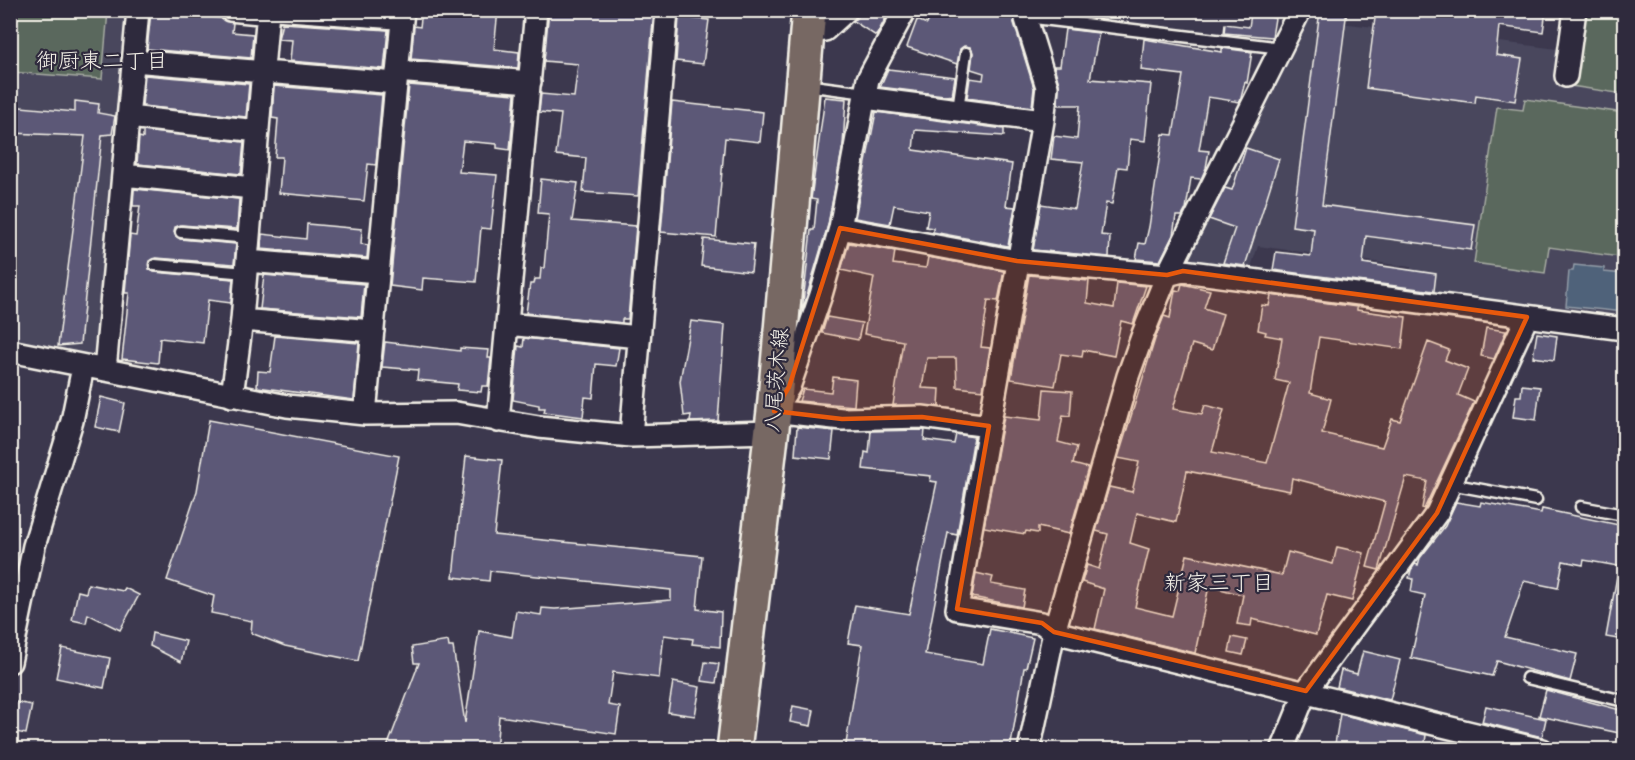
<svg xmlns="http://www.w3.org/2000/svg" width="1635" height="760" viewBox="0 0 1635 760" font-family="Pangolin,'Klee One',sans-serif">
<rect width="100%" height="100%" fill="#3c384e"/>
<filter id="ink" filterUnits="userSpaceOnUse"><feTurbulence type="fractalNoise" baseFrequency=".0167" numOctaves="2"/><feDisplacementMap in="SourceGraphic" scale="12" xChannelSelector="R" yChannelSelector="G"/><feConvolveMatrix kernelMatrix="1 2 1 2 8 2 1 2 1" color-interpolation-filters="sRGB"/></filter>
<g filter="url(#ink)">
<!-- built -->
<path fill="#48465d" d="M10,11h117l-31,348 -85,-15z
M1307,19l251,30 -4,34 70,11v229l-215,-28 2,-28 -153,-21 -10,30 -68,-12 60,-119 6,-2z"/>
<!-- green -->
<path fill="#5a675d" stroke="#a7aca2" stroke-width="1.5" d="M10,11h98l-6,68 -91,-7z
M1581,11h43v83l-53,-8z
M1525,99l99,14v108l-5,36 -70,-10 -4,26 -71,-10 23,-156 26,3z"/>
<!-- water -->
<path fill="#4f627a" stroke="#919ba6" stroke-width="1.5" d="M1574,265l30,3v4l20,2v38l-58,-6 3,-35h4z"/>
<!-- building -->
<path fill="#5b5977" stroke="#f4f1e8" stroke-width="1.5" d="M422,10h76l-4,39 25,3 -1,16 -107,-9 3,-33 6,1z
M549,10h105l-16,186 -55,-4 3,-34 -30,-3 5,-41 -22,-2 2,-18 33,3 4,-33 -34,-3z
M859,10h31l-14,26 -23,-15z
M933,10l80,1 1,12 20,65 -2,19 -65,-9 3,-20 13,2 1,-7 -13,-4 2,-16 -3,-6 -6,-1 -4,3 -3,15 -50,-17 10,-27 10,4z
M1068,10h35l-2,9 -34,-5z
M1320,10h27l-25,195 153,20 -4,25 -105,-14 -3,27 73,11 -2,17 -161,-21 3,-18 35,4 3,-27 -22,-3z
M1376,10h170l-3,22 -44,-6 -3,29 26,4 -7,42 -39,-6 -1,8 -109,-15z
M151,12l70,6 12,5 -1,9 21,2 -2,24 -104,-9z
M1251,14l24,4 -3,19 -48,-4 1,-9 24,3z
M679,17l30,3 -6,44 -27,-3z
M282,23l106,7 -4,39 -94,-8 2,-21 -14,-1z
M1065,29l34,4 -9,46 61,5 -6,57 -15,-2 -3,29 -9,-1 -6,37 -6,-1 -5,32 9,1 -1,21 -76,-7 8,-46 34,5 8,-47 -32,-3 3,-23 23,3 3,-34h-22l1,-21 -5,-18h6z
M1144,39l78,13v-4l30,4 -5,31 -2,-1 -5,20 -32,-5 -9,53 10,1 -3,17 -5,11 -10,-1 -5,31 -4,7h-6l-3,19 -13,26 -24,-2 3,-16 6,1 4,-17 14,-93 10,1 10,-60 -42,-5z
M888,69l67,8 -3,19 -72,-9z
M145,75l104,9 -3,33 -104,-11z
M409,85l106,9 -5,56 -13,-2v-4l-34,-3 -4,31 38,3 -6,54 -10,-1 -5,54 -53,-4 -1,12 -32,-4z
M274,86l108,9 -6,70 -8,-1 -4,37 -85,-8 3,-36h-7l3,-38 -6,-1z
M825,97l21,2 -3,46 -15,80 -26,87 9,-82h3l3,-30 -6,-1z
M75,101l24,3 -1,9 17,3 -3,18 -10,1 -22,209 -22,2 27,-210 -75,-3v-27l65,6z
M672,102l91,10 -3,30 -35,-4 -9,99 -55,-5z
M876,112l128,17v7l-89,-6 -2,20 99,14 -6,42 9,1 -7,39 -75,-14v-4l-7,-1 3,-16 -35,-6 -4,19 -35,-6z
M143,131l101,11 -3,32 -104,-10 2,-27 4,1z
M1246,148l33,11 -34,107 -22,-3 12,-35 -26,-9 16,-31 7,2z
M541,179l37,4 -6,38 64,5 -8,93h-6v4l-96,-10 4,-29h4l1,-5h5l1,-11h3l5,-54 -11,-1z
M134,189l105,10 -2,30 -56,-4 -6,2 -1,5 6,7 56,5 -2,20 -78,-6 -7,3v8l5,3 79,7 -2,24 -23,-3 -5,43 -43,-5 -2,25 -36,-4 7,-66h-4l5,-58 6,1 4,-30h-7z
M307,224l55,5 -1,15 7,1 -1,13 -106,-9 1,-15 44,5z
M704,239l50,5 -3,28 -50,-6z
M849,243l46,8 -2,13 33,4 2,-11 76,14 -6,30 -10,-1 -7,47 9,1 -7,42 -26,-3 -1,-29h-29l-5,30 18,1 -1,17 -46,-1 10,-64 -39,-7 10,-57 -33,-7z
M264,275l100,9 -3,33 -101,-8z
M1029,275l60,6 -2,22 27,5 3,-25 29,3 -13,38 -12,-3 -7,35 -31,-6 -1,7 -21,-3 -6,32 -44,-7z
M1182,284l28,6 -6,18 19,6 -11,36 -20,-6 -19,65 29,5 3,-9 19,5 -12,42 55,11 22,-80 -14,-3 7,-42 -17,-3 1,-3 -8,-2 4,-25 7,1 2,-11 86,12v3l49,7 -4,32 -83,-12 -9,56 21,6 -9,34 60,14 10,-28 8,2 28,-79 21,8 -4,10 23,9 -10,26 16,7 -50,107 -2,-1 5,-27 -21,-4 -27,93 -12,-3 18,-65 -93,-24 -2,13 -103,-20 -11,51 -39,-9 -7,30 19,6 -14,58 37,9 15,-61 95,20 6,-23 45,12 4,-17 27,6 -12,48 -25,-6 -11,40 -64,-16 -1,7 -14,-2 6,-29 -34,-9 -14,67 -100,-24 9,-40 -22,-7 5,-17 12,4 9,-35 -12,-3 13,-44 23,5 7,-30 -21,-4 37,-119 9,-23 6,2 5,-28 5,1z
M827,317l35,6 -4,17 -36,-7z
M691,321l34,4 -7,96 -28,1 1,-7 -7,1 -4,-35z
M1486,328l20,3 -12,28 -13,-3z
M1537,333l20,3 -3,24 -21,-3z
M275,336l84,7 -5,57 -97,-13 1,-16 12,1z
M524,338l95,10 -3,18 -20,-2 -3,34 -8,-1 -2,20 -39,-5 1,-4h-6v-3l-26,-5 5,-54 5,1z
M385,342l75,9v-3l29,2 -1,8h3l-3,28h-6l-1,6 -24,-2 1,-6 -41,-4 1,-10 -36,-3z
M833,377l23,3 -2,26 -55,-5 4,-12 28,3z
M1522,385l18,2 -4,33 -23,-3 3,-21h5z
M1044,389l28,2 -2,25 -7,-1 -5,27 19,5 -4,17 15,4 -19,66 -31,-7v6l-12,-2 -1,3 -41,-7 20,-111 37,4z
M101,397l24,6 -6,29 -24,-5z
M209,420l190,36 -41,205 -73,-15 -34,-13 1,-12 -41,-8 3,-17 -47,-16 30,-89z
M797,427l37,4 -3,28 -36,-4z
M925,430l-1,10 30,4 2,-10 18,3 -17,98 -9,-2 -23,121 58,10 7,-35 43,9 -7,30h-2l-14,82h-165l17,-105 -14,-2 7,-38 54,9 28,-132 -7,-1 1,-5 -68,-7 2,-17 4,1 2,-22z
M466,456l36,4 -8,75 208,21 -5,53 24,3 -1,35 -28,-3 1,-5 -29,-4 -5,43 -46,-6 -5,33 12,2 -4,27 -117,-18 -3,34h-110l33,-87h-5l-2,-16 36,-6 1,6h4l12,76 14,-92 33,6 4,-26 25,4 1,-7 13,1 116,-9v-10l-181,-19 -1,10 -36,-4z
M1456,502l24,4 1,-4 60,11 1,-4 82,17v41l-40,-7 -1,5 -20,-4 -5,27 -34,-7 -19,56 72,17 -7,27 -73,-20 -5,15 -81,-18 14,-63 -14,-3 2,-13 -4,-1 2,-8 4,-6 3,1 2,-7 25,-32z
M976,573l17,4 -2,7 34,6 -3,17 -50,-10z
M1617,576h7v64l-18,-3z
M88,584l35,7 2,-3 14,7 -19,35 -32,-16 -2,9 -14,-3 6,-29 8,2z
M152,633l34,8 -5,21 -31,-16z
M1232,637l15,3 -4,15 -14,-3z
M62,648l48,10 -6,30 -48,-10z
M1363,651l37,9 -10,40 -53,-13 4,-17 16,4z
M705,662l14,2 -3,19 -14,-2z
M673,682l27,5 -5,29 -27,-4z
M1546,690l78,21v23l-85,-18z
M10,701l22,4 -6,29 -16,-3z
M793,706l21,4 -3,16 -21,-4z
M1486,706l60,13 -4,18 -60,-15z
M1340,714l86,21 -2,15h-90z"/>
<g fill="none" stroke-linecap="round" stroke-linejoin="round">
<defs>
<path id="lane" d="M268,14l134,10
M1026,17l256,31
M805,85l61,8
M958,109l8,-56
M181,232l68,6
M155,265l91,8
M1450,484l86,16
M1581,507l43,8
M1527,678l97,23"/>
<path id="street" d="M230,10l38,4
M905,10l-37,69 -28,149 -19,67 -32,92 -15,24 68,8 80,-2 67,9
M1026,10v9l21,68 -4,34 -86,488 85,14 12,9 488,118
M807,33l18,-3 22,-20
M133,61l263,22
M397,71l133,11
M1566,76l9,-66
M865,98l178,23
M128,117l130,14
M123,175l130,13
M840,228l177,33 150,14 16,-4 441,58
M247,261l131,11
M242,320l131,11
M507,324l132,13
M10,351l277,55 78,8 91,-1 83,14 92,9 140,-4
M105,370l33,-360
M232,396l10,-76 26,-310
M365,414l38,-404
M498,421l38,-411
M631,436l36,-426
M10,662l24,-116 38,-125 11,-54
M1029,750l25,-118 74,-256 15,-42 24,-59 133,-265
M1282,750l24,-59 131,-178 90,-196"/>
<path id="primary" d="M734,750l40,-339 35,-401"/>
</defs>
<!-- lane casing -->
<use href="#lane" stroke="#f4f1e8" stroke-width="15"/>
<!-- street casing -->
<use href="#street" stroke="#f4f1e8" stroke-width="26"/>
<!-- primary casing -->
<use href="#primary" stroke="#f4f1e8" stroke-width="38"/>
<!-- lane -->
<use href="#lane" stroke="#2f2a3d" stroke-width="10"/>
<!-- street -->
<use href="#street" stroke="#2f2a3d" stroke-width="21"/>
<!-- primary -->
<use href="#primary" stroke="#776864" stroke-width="33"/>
</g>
</g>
<!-- marked area -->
<path fill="#e8590c" fill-opacity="0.2" stroke="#e8590c" stroke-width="4.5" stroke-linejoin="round" d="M840,228l177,33 150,14 16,-4 344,46 -90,196 -131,178 -252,-59 -12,-9 -85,-14 32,-183 -67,-9 -80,2 -68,-8 15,-24z"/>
<g text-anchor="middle" stroke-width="4.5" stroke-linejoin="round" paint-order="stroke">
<!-- street labels -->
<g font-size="21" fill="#f4f1e8" stroke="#2f2a3d">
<text transform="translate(776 380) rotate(-85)" y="7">八尾茨木線</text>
</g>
<!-- neighbourhood labels -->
<g font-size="22" fill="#f4f1e8" stroke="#2f2a3d">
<text x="102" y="68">御厨東二丁目</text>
<text x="1219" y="590">新家三丁目</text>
</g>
</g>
<!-- margin -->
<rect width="1635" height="760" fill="none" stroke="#2f2a3d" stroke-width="36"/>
<rect x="18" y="18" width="1599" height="724" fill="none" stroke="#f4f1e8" stroke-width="2" filter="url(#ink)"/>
</svg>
